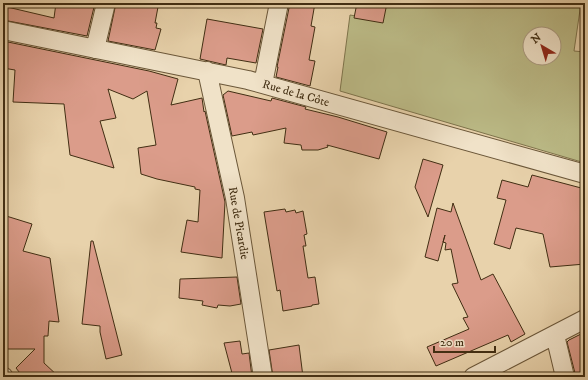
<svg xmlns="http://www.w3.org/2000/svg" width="588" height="380" viewBox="0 0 588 380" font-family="'IM FELL DW Pica',serif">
<rect width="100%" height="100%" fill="#e8d2ab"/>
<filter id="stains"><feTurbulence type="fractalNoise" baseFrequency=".005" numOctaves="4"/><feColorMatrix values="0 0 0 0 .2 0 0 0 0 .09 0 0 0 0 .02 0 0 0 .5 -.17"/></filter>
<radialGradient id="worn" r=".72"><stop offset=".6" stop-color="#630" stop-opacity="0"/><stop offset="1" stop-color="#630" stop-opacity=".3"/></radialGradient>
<!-- green -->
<path fill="#bbba86" stroke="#7e744c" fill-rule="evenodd" d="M383,3h198l-7,48 11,1v111l-245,-72 10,-76 30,5zM530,34h24v24h-24z"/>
<!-- building -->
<path fill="#db9c8a" stroke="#412e13" d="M56,3h39l-8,33 -84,-16v-14l51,12z
M116,3h40l-1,3 3,1 -3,16h2l-1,5 5,1 -6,21 -47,-9z
M290,3h25l-4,23 4,1 -6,33 6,1 -5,25 -34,-9 2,-10h-1z
M357,3h30l-4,20 -29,-5z
M207,19l56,10 -7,34 -29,-5 -1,7 -26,-6z
M3,41l146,30 29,8 -7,26 31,-7 2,14 1,-1 20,91 -3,56 -41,-6 6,-32 11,2 2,-32 -5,-1v-2l-38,-8 -16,-5 -3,-26 18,-3 -9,-54 -14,8 -25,-10 8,29 -16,3 14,47 -44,-13 -6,-51 -51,-2 2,-32 -12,-2z
M228,91l43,10 1,-3 34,9 -1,2 33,8 49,15 -8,27 -52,-14 1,2 -10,3h-16l-1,-5 -17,-2 2,-15 -33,7 -1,-3 -20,4 -9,-41z
M423,159l20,6 -15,52 -13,-30z
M532,175l53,14v75l-35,3 -7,-33 -27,-6 -6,21 -16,-5 12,-44 -9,-2 5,-18 26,7z
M453,203l28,77 12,-6 32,60 -14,8 -3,-7 -72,31 -9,-19 42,-18 -6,-11 5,-1 -16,-33 6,-1 -7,-34 -6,1 1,-7 -3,-1 2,-7 -7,26 -13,-4 12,-49 14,4z
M285,209l1,3 9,-2 1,3 7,-2 4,23 -3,1 2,11h-3l5,32 7,-1 4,27 -7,1v1l-29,5 -3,-21 -3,1 -13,-79z
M3,215l29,9 -9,27 27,7 9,64 -10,-1 -1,15h-4v27l15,14h-36l-7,-9 19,-19h-28v-44l-4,-1z
M91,241h2l29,114 -16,4 -6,-27v-6l-18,-2z
M237,277l4,27 -11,2 -12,-1 -1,3 -15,-3 1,-4 -24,-3 1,-19z
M585,332v45h-9l-9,-35 2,-2z
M240,341l2,13 7,-1 3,24h-19l-9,-34z
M299,345l4,32h-30l-4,-27z"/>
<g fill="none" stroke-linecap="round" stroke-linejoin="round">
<defs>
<path id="street" d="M3,30l245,50 337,94
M95,49l11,-46
M207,71l28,127 28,179
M263,84l16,-81
M555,335l10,42
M3,376l1,1
M473,377l112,-58"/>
</defs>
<!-- street casing -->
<use href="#street" stroke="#6b5739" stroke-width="20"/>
<!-- street -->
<use href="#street" stroke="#f0e2c8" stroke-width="18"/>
</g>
<g text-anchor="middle" stroke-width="3" stroke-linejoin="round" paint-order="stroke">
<!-- street labels -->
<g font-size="12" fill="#412e13" stroke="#f0e2c8">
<text transform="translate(296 93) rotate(16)" y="4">Rue de la Côte</text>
<text transform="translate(239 223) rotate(80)" y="4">Rue de Picardie</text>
</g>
</g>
<!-- margin -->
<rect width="588" height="380" fill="none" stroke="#e8d2ab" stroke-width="16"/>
<rect x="4" y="4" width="580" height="372" fill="none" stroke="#412e13" stroke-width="2"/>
<rect x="8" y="8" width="572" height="364" fill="none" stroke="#412e13"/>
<!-- north arrow -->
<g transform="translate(542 46) rotate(322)"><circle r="19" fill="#f0e2c8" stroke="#aa9a80"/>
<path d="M0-3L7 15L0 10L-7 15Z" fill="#8f2418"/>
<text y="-6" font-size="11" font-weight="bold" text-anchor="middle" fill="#412e13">N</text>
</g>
<!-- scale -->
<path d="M434 346v6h61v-6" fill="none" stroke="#412e13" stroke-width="2"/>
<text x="440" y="346" font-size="12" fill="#412e13" stroke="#f0e2c8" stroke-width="3" paint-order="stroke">20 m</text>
<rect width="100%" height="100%" filter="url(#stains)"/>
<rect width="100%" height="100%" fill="url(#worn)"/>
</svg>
